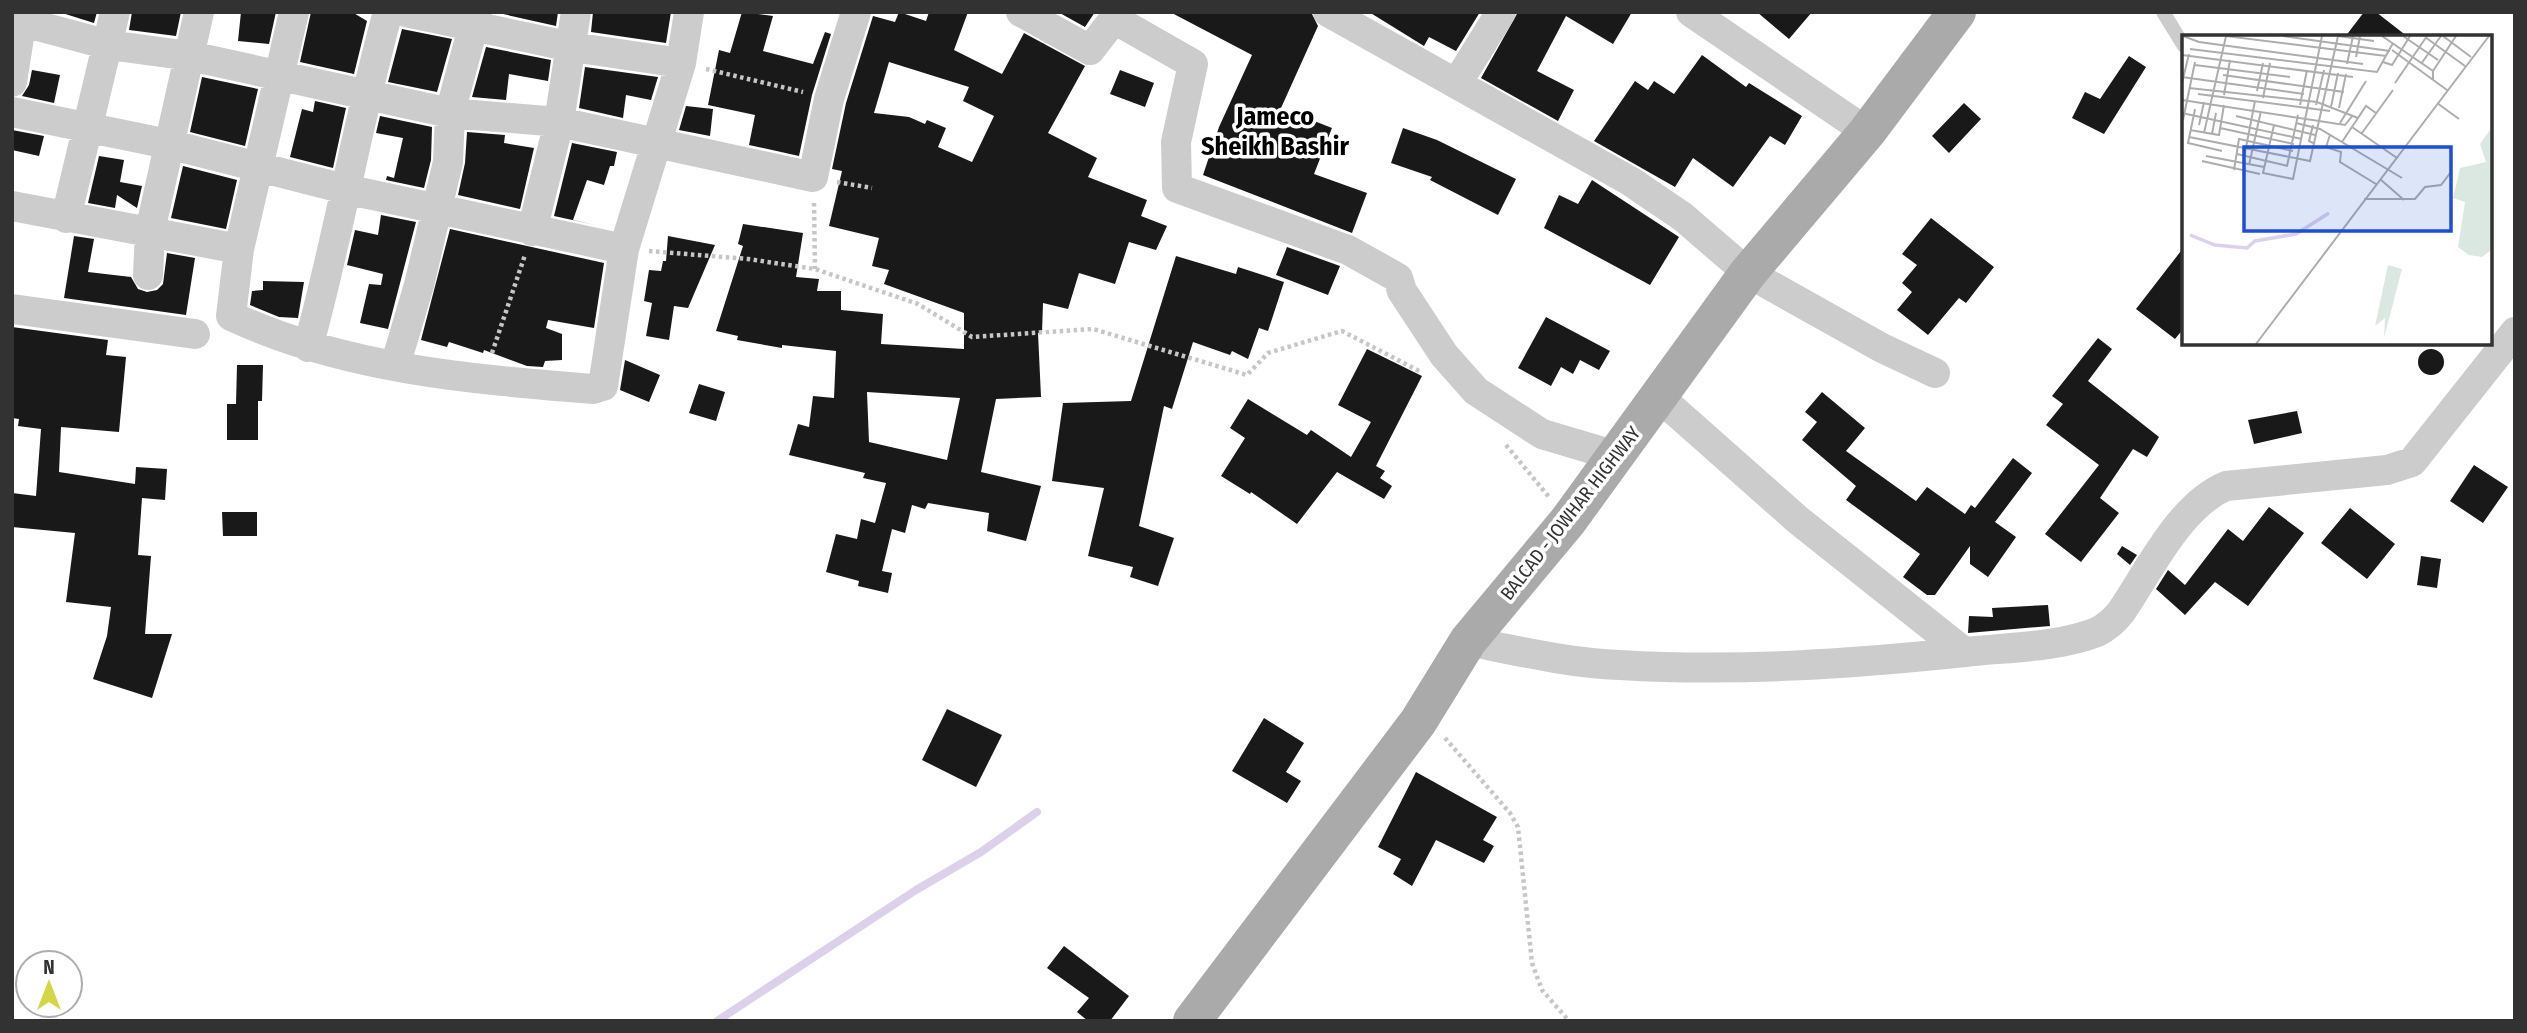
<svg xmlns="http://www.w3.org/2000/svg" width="2527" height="1033" viewBox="0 0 2527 1033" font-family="'Fira Sans Condensed',sans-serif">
<rect width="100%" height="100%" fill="#fff"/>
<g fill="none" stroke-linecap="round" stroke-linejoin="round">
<!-- stream -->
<path stroke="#ddd0eb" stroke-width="8" d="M717,1021l199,-131 65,-38 56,-40"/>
</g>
<!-- building -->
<path fill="#191919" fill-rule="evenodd" d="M59,12h38l-3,11z
M132,12h49l-5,24 -47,-6z
M241,12h35l-7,32 -31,-3z
M311,12h41l15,9 -13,53 -54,-12z
M494,12h64l-2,14z
M593,12h78l-5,31 -75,-11z
M742,12l31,4 -10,35 50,13 12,-32 6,2 -19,61 -13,61 -50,-11 6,-30 -47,-10 11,-55 11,3z
M899,12l27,9 3,-9h39l-14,38 48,24 22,-41 61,33 -37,67 49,25 -9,19 59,23 -6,16 26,10 -11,24 -27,-8 -14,42 -36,-11 -11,36 -25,-6 -1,30h-4l3,64 -45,2 -15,73 60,14 -15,55 -39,-10 2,-18 -61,-10 -3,6 -13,-4 -7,28 -13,-4 -10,42 10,2 -4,20 -30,-7 1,-5 -33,-9 10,-38 21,5 4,-20 14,4 11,-40 -23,-5 2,-5 -76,-18 9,-31 11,3 4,-31 21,2 2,-47 -54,-6v3l-45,-8 1,-4 -22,-5 27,-85 -5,-2 5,-20 60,9 -7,44 23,2 -2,12h24v19l42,4 -2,30 83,5v-36l-80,-29 5,-14 -17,-4 7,-28 -50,-12 13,-55 -10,-2 14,-66 27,-87 22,6zM889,62l80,25 -6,14 31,15 -22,46 -34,-15 8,-19 -19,-8 -2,4 -16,-7 -35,-4zM867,392l93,6 -13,62 -78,-18z
M1058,12h37l-10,15z
M1170,12h141l7,14 -37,82 51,20 -18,46 53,19 -15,40 -149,-58 16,-48 33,-72z
M1369,12h111l-24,39 -27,-14 -5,9z
M1518,12h114l-19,32 -47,-28 -29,55 37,19 -16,31 -77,-43z
M1757,12h55l-23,27z
M2364,12h12l32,25h-63z
M402,29l50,10 -15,53 -49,-10z
M486,47l65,13 -3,21 -39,-7 -3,26 -34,-3z
M1702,55l44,32 3,-4 53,33 -17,29 -15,-9 -37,51 -40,-29 -18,29 -81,-46 41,-60 13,9 6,-9 20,13z
M2129,56l17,11 -42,67 -32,-16 13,-26 15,7z
M585,67l73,10 -7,23 -25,-5 -3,23 -44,-10z
M32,70l28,5 -6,28 -32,-7 7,-11z
M1120,70l34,13 -9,24 -35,-13z
M202,77l56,12 -13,57 -55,-14z
M315,101l31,7 -13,60 -43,-11 12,-48 11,3z
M1964,103l17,16 -32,34 -17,-17z
M686,106l27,3 -3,27 -31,-6z
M380,116l52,11 -1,33 -7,28 -38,-8 1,-4 7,2 9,-40 -27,-5z
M1403,128l34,12 79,39 -18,36 -68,-35 2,-3 -41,-14z
M12,130l32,6 -5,20 -27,-6z
M467,132l38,3 -1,8 30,5 -14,61 -62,-14 7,-32z
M572,143l45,9 -3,14h-4l-6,19 -17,-5 -14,40 22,5 -41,-9z
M99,156l25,4 -4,22 22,4 -5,22 -20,-13 -2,13 -27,-5z
M183,166l54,14 -11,49 -55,-11z
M1592,180l87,57 -29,48 -106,-57 15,-33 19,9z
M381,215l35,7 -28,107 -28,-6 9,-39 12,1 2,-11 -36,-9 8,-35 23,5z
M1931,218l63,49 -28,36 -7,-5 -31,37 -31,-25 15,-18 -10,-9 15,-18 -15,-11z
M450,229l154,34 -10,65 -46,-8 -2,8 16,6v26l-17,1 -2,6 -16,-1 -43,-16 -1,3 -34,-11 -2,5 -26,-7z
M74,236l20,3 -6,33 43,5 7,12 9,3 10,-2 6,-6 4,-31 28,5 -9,57 -122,-17z
M668,236l47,9 -27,63 -14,-2 -5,34 -23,-4 6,-33 -8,-2 5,-31 12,1 2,-10h3z
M1287,247l53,19 -12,29 -52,-20z
M2184,247v81l-9,11 -39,-30z
M1176,256l60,18 2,-7 46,15 -16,49 -9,-3 -11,31 -16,-8 -2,4 -37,-13 -21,67 -8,-3 -25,120 35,12 -16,48 -28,-9 3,-10 -45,-11 16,-68 -52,-7 11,-78 68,-2z
M263,281l41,1 -6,36 -19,-1 -29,-12 2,-14 11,-1z
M1546,317l64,34 -11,19 -19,-10 -7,14 -12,-7 -10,19 -33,-18z
M12,327l96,13 -2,15 20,2 -7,75 -58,-5 -2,45 76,12 1,-17 31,2 -2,31 -23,-2 -4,57 13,1 -6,78h27l-20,64 -59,-19 14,-43 4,-29 -45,-5 9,-69 -63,-6v-34l24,3 5,-67 -23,-3 1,-7 -7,-1z
M2098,338l14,11 -24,32 71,56 -12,20 -14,-8 -33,49 19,15 -38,49 -36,-28 54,-69 -53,-40 17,-21 -11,-8z
M1367,349l55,27 -46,90 9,5 -5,7 12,8 -8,13 -47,-27 -40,52 -46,-32 -1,2 -29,-18 24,-38 -15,-10 18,-29 59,36 4,-5 40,27 20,-35 -33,-17z
M2418 362a13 13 0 1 1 26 0a13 13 0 1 1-26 0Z
M625,360l35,15 -11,27 -29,-12z
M237,365h26l-1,36h-4v39h-31v-36h9z
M699,384l26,8 -9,29 -27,-8z
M1822,392l43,36 -19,23 70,50 11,-14 38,27 6,-9 4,3 38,-50 19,15 -37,49 21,15 -28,40 -18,-13v-18l-35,49h-8l-24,-18 17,-23 -74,-54 10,-14 -54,-46 15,-18 -12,-10z
M2297,411l5,22 -48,11 -6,-24z
M2474,465l34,22 -25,36 -33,-22z
M2269,507l35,26 -56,73 -33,-24 -30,33 -29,-26 12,-19 17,15 43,-56 15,12z
M2350,508l45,36 -28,35 -46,-36z
M222,512h35v24h-34z
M2122,546l15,9 -7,10 -13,-11z
M2421,556l20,3 -4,29 -20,-3z
M2048,605l2,21 -82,7 1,-17 24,1 -1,-9z
M947,709l55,26 -26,52 -54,-27z
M1264,718l40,25 -18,29 15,9 -14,22 -55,-32z
M1416,772l81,45 -14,23 11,6 -10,17 -48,-23 -24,46 -19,-12 8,-15 -23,-12z
M1064,946l65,50 -19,25h-22l-11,-9 12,-14 -42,-30z"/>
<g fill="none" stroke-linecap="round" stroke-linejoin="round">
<!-- path -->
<path stroke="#c6c6c6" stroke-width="4.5" stroke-dasharray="3.5 3.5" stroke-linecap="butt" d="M706,69l97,23
M837,182l35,6
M814,203l1,66
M649,251l99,8 67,10 103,35 54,33 121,-8 154,46 21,-22 74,-22 79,41
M492,353l33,-98
M1506,445l43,52
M1445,738l65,75 8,14 14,136 10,27 27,31"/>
<!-- service -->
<path stroke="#ccc" stroke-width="14" d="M2163,12l21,34"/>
<!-- minor -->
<path stroke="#ccc" stroke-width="30" d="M294,12l-55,237 -8,67c113,53 239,63 362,73l10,-3 21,-137 57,-186 8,-51
M406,12l166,35 109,16
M1021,12l69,38 24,-31 79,45 -17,78 1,46 171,62 50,28 4,13 42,64 32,36 66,43 74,22
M1328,12l302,169 53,36 65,56 134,75 53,25
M1691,12l176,120
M12,19l97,26 81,11 260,57 109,9 254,55 16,-78 27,-87
M12,82l11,-70
M1457,83l44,-71
M12,112l156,32 177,45 279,60
M12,206l227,43
M66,218l49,-206
M532,231l27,-109 17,-110
M148,275l2,-44 49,-219
M12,309l183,25
M308,347c31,-111 49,-224 80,-335
M395,366l24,-81 29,-123 2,-49 27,-101
M1659,397l139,123 166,132
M1468,641c50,10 100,22 152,24 116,7 230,-1 345,-13 43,-5 91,-4 132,-20 10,-5 17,-11 24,-20 28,-41 59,-107 105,-126l161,-16 25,-8 103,-130"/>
<!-- primary -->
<path stroke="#aaa" stroke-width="38" d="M1192,1021l226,-299 50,-81 100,-120 180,-248 119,-141 90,-120"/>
</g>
<g text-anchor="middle" stroke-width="7" stroke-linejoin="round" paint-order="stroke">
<!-- street labels -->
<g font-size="19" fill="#323232" stroke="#fff">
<text transform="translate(1570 513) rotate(-52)" y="7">BALCAD - JOWHAR HIGHWAY</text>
</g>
<!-- district labels -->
<g font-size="26" font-weight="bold" fill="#000" stroke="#fff">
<text x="1275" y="125">Jameco<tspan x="1275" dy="30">Sheikh Bashir</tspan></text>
</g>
</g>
<!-- overview -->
<g transform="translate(2182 35)">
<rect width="310" height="310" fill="#fff"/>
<path d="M310,92v122l-10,8 -13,-2 -11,-8 7,-45 -12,-4 7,-30 26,-6 -6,-18zM206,230l14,4 -18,69 1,-20 -10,8z" fill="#dbe8e2"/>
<path fill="none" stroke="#ddd0eb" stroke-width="3.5" d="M8,200l25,10 32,3 8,-7 41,-7 33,-21"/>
<path fill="none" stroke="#adadad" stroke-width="2" d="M1,1l16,6 164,22M101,1l107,15M156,1l36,5M200,1l51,35v9M221,1l35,24M261,1l28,21M243,2l40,29M8,14l187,23 16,-29M210,15l55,40M0,20l171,22M174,22l4,-21M201,27l9,3 18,-29M165,29l6,-28M239,29l20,-28M13,30l95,12M251,36l23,-35M41,40l121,17M0,42l122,17M0,48l7,-29M213,48l32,-47M7,53l128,14 41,16M75,56l6,-28M16,59l132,17M42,60l6,-35M81,63l7,-35M0,65l163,25 8,-10M255,68l22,16M118,70l7,-35M134,70l8,-35M149,72l7,-34M157,73l7,-34M13,74l-7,34 34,8M0,78l120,26M54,81l79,19M1,85l12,-58M114,88l24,6 82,49M158,88l26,-42M17,90l5,-23M92,90l-11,48 30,6 29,-143M131,90l-4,16 6,3M170,92l45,31M38,93l74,16M8,95l29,5 5,-30M22,98l22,-97 160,20M180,98l31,-43M30,99l4,-21M148,100l-4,12 15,5 -1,10 36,22M7,102l121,24 28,-125M160,107l24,-36 10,7M55,119l51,12M24,121l58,11M20,126l58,13M61,128l12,-62M67,130l12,-54M105,131l11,-51M52,135l5,-31 54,12M198,144l24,21M182,164h51l10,-12 16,-2 10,-13M74,309l233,-308"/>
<path fill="#1d4ed8" fill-opacity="0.15" stroke="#1d4ed8" stroke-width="3.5" d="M62,112h207v84h-207z"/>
<rect width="310" height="310" fill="none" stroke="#323232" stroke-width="3.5"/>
</g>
<!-- border -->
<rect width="2527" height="1033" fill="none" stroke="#323232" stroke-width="28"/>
<!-- north arrow -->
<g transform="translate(49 984)"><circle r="33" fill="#ffffff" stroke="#adadad" stroke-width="2"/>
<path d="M0-5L12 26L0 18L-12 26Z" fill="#d3d745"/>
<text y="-10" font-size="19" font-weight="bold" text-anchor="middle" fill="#323232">N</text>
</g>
</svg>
